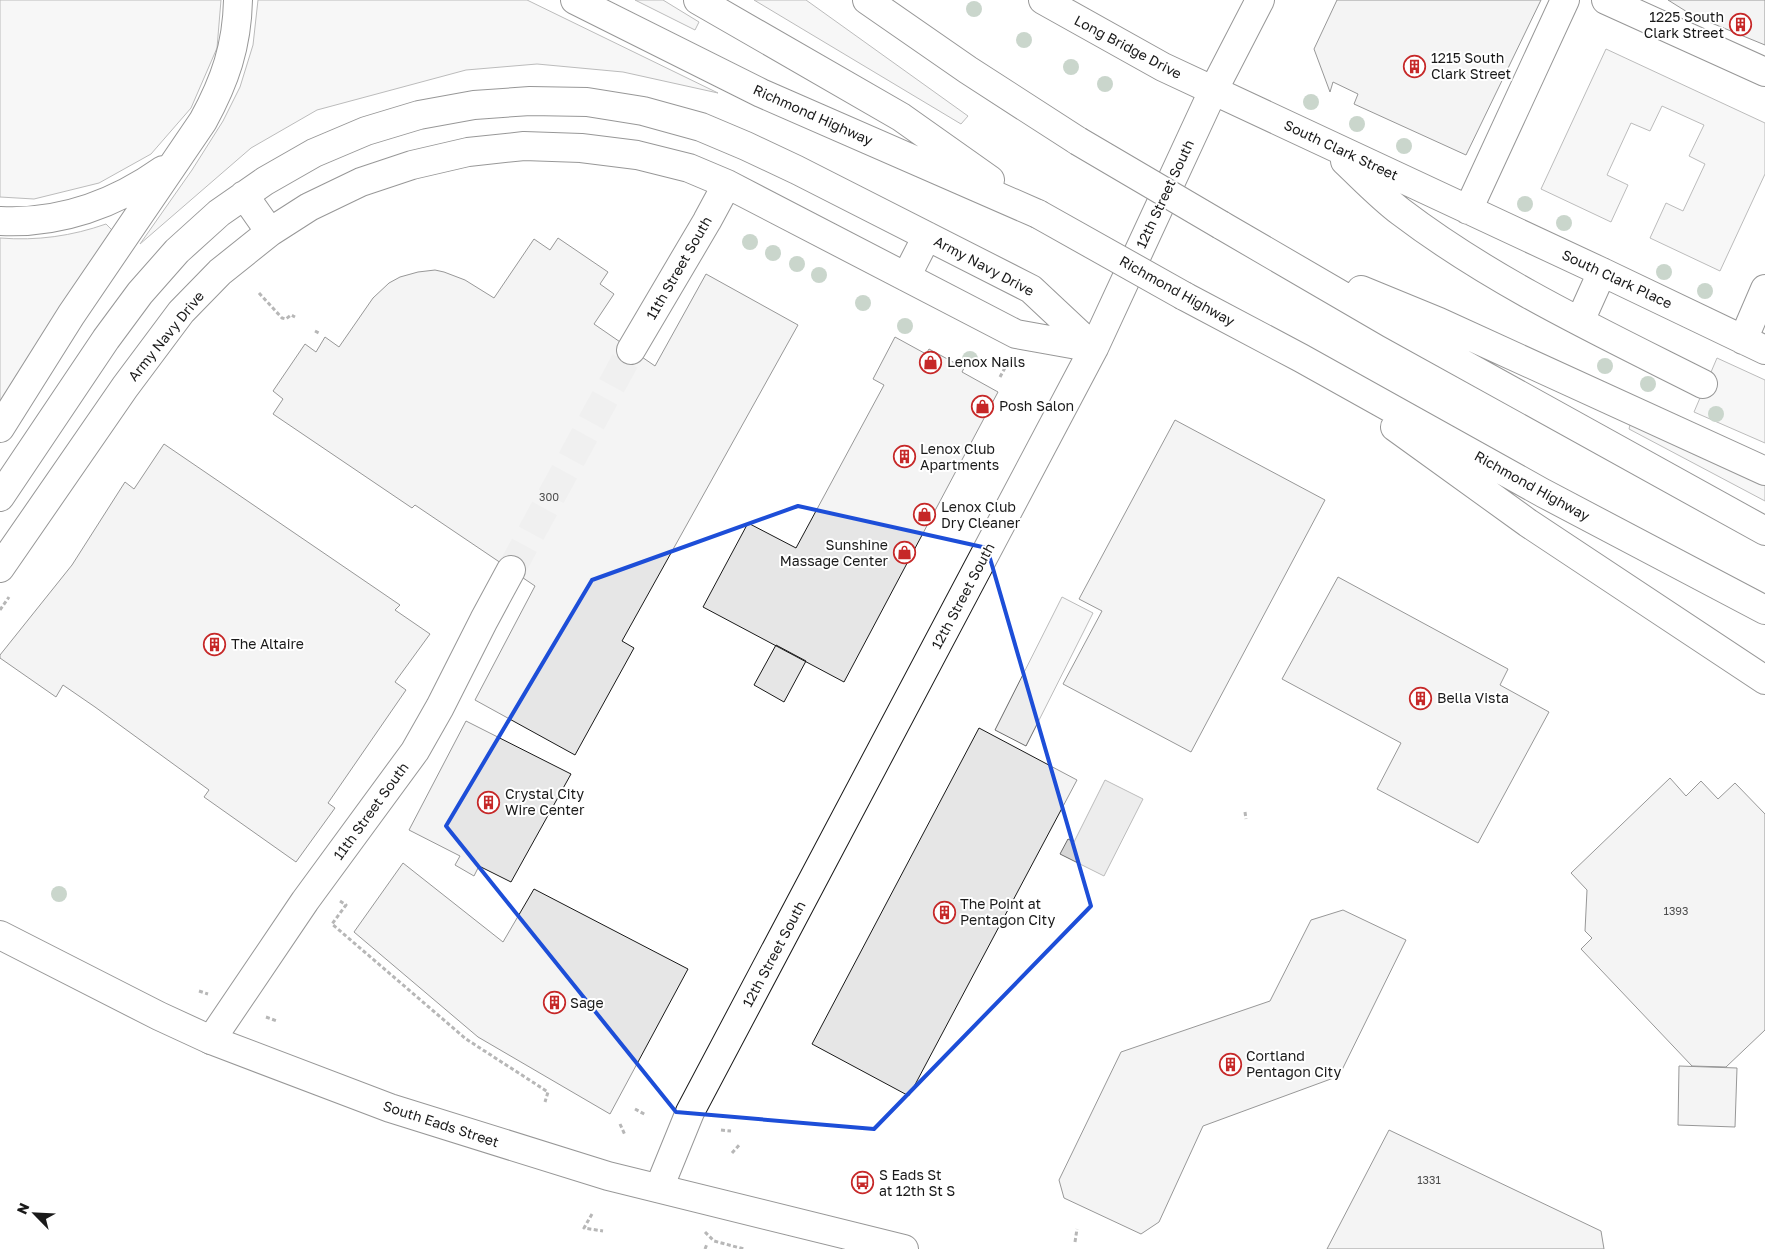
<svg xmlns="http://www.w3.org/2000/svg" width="1765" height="1249" viewBox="0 0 1765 1249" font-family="'Golos Text',sans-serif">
<rect width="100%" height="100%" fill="#fff"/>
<!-- green -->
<path fill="#ededed" stroke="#6a6a6a" d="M0,0h221l-4,48 -26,60 -40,46 -52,29 -65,16 -34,-2z
M258,0h269l191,93 -95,-21 -86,-8 -71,6 -149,40 -66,38 -111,96 52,-74 31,-49 17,-34 13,-42z
M635,0h28l36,22 -4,8z
M754,0h52l162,116 -7,8z
M1606,49l159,74v51l-45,97 -70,-33 16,-35 17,8 22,-47 -16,-8 15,-31 -42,-19 -12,25 -19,-8 -24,52 21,10 -17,37 -70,-33z
M106,224l6,6 -112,176v-168c37,3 72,-2 106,-14z
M1717,358l48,22v63l-71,-31z
M1631,421l134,60v20l-136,-72z
M1062,597l31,16 -67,133 -31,-16z"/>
<!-- water -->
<path fill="#d7d7d7" stroke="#6a6a6a" d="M1105,780l38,19 -39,77 -44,-22 8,-15 6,3z"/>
<!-- building -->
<path fill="#e6e6e6" stroke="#1a1a1a" d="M1337,0h204l-75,155 -112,-51 4,-10 -25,-12 -3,10 -16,-43z
M1668,0h97v45l-73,-30z
M558,238l50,34 -8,12 14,10 -20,30 61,42 51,-92 92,51 -176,316 12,7 -59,107 -100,-55 60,-114 -120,-81 -3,3 -139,-94 10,-15 -10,-8 32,-47 11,8 9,-15 14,10 34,-49 16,-15 11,-6 18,-5 17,-2 9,2 21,8 29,18 40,-59 16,11z
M895,337l31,17 3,-5 35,19 -2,4 36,20 -154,290 -141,-75 45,-84 48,25 88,-163 -11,-6z
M1175,420l150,80 -134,252 -128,-68 39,-73 -23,-12z
M164,444l236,161 -5,5 35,24 -35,48 11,8 -78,113 7,5 -39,54 -92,-65 5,-7 -114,-83 -32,-22 -7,12 -56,-39v-3l72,-90 53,-83 9,7z
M1338,577l170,92 -8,16 49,27 -71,131 -101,-54 24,-46 -119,-64z
M776,645l30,16 -22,41 -30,-17z
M466,721l105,53 -60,108 -32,-16 -5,10 -19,-11 5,-9 -51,-26z
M979,728l98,52 -168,316 -97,-52z
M1670,778l16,18 15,-15 17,18 17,-16 30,31v216l-39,37 -34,-1 -111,-117 11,-11 -7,-7 2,-41 -16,-17z
M403,863l100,79 31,-53 154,80 -78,145 -132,-77 -124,-105z
M1343,910l63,30 -67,136 -136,50 -44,96 -18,12 -77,-36 -5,-18 62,-128 149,-51 41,-81z
M1679,1066l58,2 -2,59 -57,-2z
M1389,1130l212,101 3,18h-277z"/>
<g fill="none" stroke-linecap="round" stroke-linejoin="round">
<!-- minor-tunnel -->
<path stroke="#ddd" stroke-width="28" stroke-dasharray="28 14" stroke-linecap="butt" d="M511,570l120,-220"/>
<defs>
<path id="minor" d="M1043,0l120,67 439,205 163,78
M1606,0l159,72
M1345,161c18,17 36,36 56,51 92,70 199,120 302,172
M244,195l26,37
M1468,210l97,-210
M906,277l21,-41
M1580,321l22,-49
M1743,340l22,-51
M631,350l76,-129 20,-37
M0,497l106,-158 34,-46 37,-42 42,-38 46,-32 49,-28 52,-22 53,-16 55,-10 56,-4 57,1 56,9 58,16 45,19 51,24 234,119 63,59
M0,568l125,-181 56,-75 39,-40 50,-40 39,-25 52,-25 51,-17 56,-13 56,-6 57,2 56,7 52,13 38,16 289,150 78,14
M211,1040l94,-139 110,-150 25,-44 44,-87 27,-50
M659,1188l31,-76 404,-764 119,-257 47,-91"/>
<path id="major" d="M0,935l159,81 52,24 179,68 218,68 296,73"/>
<path id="highway" d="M575,0l186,93 277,121
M698,0l203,117 89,63
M867,0l101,70 110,71
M0,221c59,3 115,-17 163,-51
M1221,225l170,99 374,207
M1361,290l78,32 326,149
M1184,296l117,62 242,135 222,117
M1395,427l133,96 237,157
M0,428l71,-113 132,-194c22,-40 34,-75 35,-121"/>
</defs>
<!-- minor casing -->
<use href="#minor" stroke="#1a1a1a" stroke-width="30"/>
<!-- major casing -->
<use href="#major" stroke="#1a1a1a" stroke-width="30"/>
<!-- highway casing -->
<use href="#highway" stroke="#1a1a1a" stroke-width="30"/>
<!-- path -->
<path stroke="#5f5f5f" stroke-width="3" stroke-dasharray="4 2.5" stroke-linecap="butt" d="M259,293l23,25 4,1 5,-4 4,2
M315,331l4,2
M1000,377l7,-13
M0,610l9,-13
M1245,812l1,7
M340,901l6,4 -14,19 134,115 82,53 -3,10
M199,991l9,3
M266,1017l11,4
M635,1109l11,6
M620,1124l5,11
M721,1130l10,1
M732,1153l8,-9
M592,1214l-8,14 19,3
M705,1232l9,9 30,8
M1075,1242l2,-13
M705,1249l2,-5"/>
<!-- minor -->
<use href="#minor" stroke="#fff" stroke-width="28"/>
<!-- major -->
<use href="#major" stroke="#fff" stroke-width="28"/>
<!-- highway -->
<use href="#highway" stroke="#fff" stroke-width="28"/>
<defs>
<path id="highway-bridge" d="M1078,141l143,84
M1038,214l146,82"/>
</defs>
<!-- highway-bridge casing -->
<use href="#highway-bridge" stroke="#1a1a1a" stroke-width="30" stroke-linecap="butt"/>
<!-- highway-bridge -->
<use href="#highway-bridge" stroke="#fff" stroke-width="28"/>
</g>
<!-- trees -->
<g fill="#8aa48f">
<circle cx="974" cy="9" r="8"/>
<circle cx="1024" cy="40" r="8"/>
<circle cx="1071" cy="67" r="8"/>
<circle cx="1105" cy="84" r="8"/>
<circle cx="1311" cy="102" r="8"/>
<circle cx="1357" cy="124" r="8"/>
<circle cx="1404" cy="146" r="8"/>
<circle cx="1525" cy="204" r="8"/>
<circle cx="1564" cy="223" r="8"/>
<circle cx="750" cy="242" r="8"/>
<circle cx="773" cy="253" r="8"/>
<circle cx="797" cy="264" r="8"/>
<circle cx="1664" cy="272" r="8"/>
<circle cx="819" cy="275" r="8"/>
<circle cx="1705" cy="291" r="8"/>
<circle cx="863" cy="303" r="8"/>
<circle cx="905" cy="326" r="8"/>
<circle cx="970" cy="359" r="8"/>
<circle cx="1605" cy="366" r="8"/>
<circle cx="1648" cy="384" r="8"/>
<circle cx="1716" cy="414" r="8"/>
<circle cx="59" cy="894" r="8"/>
</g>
<!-- marked area -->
<path d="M0 0H1765V1249H0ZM798,506l189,42 104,358 -217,223 -198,-17 -230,-286 146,-246z" fill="#fff" fill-opacity=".55" fill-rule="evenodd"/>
<path fill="none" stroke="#1d4ed8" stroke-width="4" stroke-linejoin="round" d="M798,506l189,42 104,358 -217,223 -198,-17 -230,-286 146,-246z"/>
<!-- icons -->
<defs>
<symbol id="building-ring" viewBox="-11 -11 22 22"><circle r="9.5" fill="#fff" stroke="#c62828" stroke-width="1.5"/><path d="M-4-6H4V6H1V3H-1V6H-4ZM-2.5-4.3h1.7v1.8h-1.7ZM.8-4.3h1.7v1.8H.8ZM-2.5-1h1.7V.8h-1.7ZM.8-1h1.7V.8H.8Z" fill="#c62828"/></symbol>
<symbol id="shop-ring" viewBox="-11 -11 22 22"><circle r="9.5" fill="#fff" stroke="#c62828" stroke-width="1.5"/><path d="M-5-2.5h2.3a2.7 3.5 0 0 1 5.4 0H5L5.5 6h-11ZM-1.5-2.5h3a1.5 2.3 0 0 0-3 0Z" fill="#c62828"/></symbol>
<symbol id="bus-ring" viewBox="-11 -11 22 22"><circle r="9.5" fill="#fff" stroke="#c62828" stroke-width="1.5"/><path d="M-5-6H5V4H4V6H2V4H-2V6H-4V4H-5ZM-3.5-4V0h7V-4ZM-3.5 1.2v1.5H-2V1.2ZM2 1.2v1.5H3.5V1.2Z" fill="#c62828"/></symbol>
</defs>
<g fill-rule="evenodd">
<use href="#building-ring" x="1728" y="12" width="25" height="25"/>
<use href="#building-ring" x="1402" y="54" width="25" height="25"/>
<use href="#shop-ring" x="918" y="350" width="25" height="25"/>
<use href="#shop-ring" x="970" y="394" width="25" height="25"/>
<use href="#building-ring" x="892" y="444" width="25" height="25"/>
<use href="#shop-ring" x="912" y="502" width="25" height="25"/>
<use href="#shop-ring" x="892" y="540" width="25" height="25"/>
<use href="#building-ring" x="202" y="632" width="25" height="25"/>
<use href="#building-ring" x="1408" y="686" width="25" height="25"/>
<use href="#building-ring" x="476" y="790" width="25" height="25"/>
<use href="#building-ring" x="932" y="900" width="25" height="25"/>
<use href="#building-ring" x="542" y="990" width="25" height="25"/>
<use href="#building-ring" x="1218" y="1052" width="25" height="25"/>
<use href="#bus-ring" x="850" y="1170" width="25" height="25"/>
</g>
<g text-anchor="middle" stroke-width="4" stroke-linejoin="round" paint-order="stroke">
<!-- number labels -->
<g font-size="11" fill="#4d4d4d">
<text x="549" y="501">300</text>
<text x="1676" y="915">1393</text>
<text x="1429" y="1184">1331</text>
</g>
<!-- poi labels -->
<g font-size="14" fill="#1a1a1a" stroke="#fff" text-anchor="start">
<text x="1724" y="22" text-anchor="end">1225 South<tspan x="1724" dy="16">Clark Street</tspan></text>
<text x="1431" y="63">1215 South<tspan x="1431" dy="16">Clark Street</tspan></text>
<text x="947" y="367">Lenox Nails</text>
<text x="999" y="411">Posh Salon</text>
<text x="920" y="454">Lenox Club<tspan x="920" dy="16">Apartments</tspan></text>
<text x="941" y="512">Lenox Club<tspan x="941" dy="16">Dry Cleaner</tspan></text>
<text x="888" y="550" text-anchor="end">Sunshine<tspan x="888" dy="16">Massage Center</tspan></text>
<text x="231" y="649">The Altaire</text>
<text x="1437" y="703">Bella Vista</text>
<text x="505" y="799">Crystal City<tspan x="505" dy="16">Wire Center</tspan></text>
<text x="960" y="909">The Point at<tspan x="960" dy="16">Pentagon City</tspan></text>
<text x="570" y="1008">Sage</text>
<text x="1246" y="1061">Cortland<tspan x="1246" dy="16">Pentagon City</tspan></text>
<text x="879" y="1180">S Eads St<tspan x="879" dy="16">at 12th St S</tspan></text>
</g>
<!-- street labels -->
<g font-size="14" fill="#1a1a1a" stroke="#fff">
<text transform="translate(1128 47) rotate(28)" y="5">Long Bridge Drive</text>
<text transform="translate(813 115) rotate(24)" y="5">Richmond Highway</text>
<text transform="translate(1341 150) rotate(25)" y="5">South Clark Street</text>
<text transform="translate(1165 194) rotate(-65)" y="5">12th Street South</text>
<text transform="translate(984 266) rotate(28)" y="5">Army Navy Drive</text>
<text transform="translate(679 268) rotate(-60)" y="5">11th Street South</text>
<text transform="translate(1617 279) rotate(25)" y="5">South Clark Place</text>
<text transform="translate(1177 291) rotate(29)" y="5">Richmond Highway</text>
<text transform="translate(166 336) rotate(-51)" y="5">Army Navy Drive</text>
<text transform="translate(1532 486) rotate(29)" y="5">Richmond Highway</text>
<text transform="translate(963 596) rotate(-62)" y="5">12th Street South</text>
<text transform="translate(371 811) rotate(-54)" y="5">11th Street South</text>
<text transform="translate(774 954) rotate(-62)" y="5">12th Street South</text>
<text transform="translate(441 1124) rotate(18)" y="5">South Eads Street</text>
</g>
</g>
<!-- north arrow -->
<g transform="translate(35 1214) rotate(294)" stroke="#ffffff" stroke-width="4" paint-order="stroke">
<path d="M0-4L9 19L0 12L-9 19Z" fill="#1a1a1a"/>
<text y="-8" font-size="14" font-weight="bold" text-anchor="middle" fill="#1a1a1a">N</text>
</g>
</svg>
